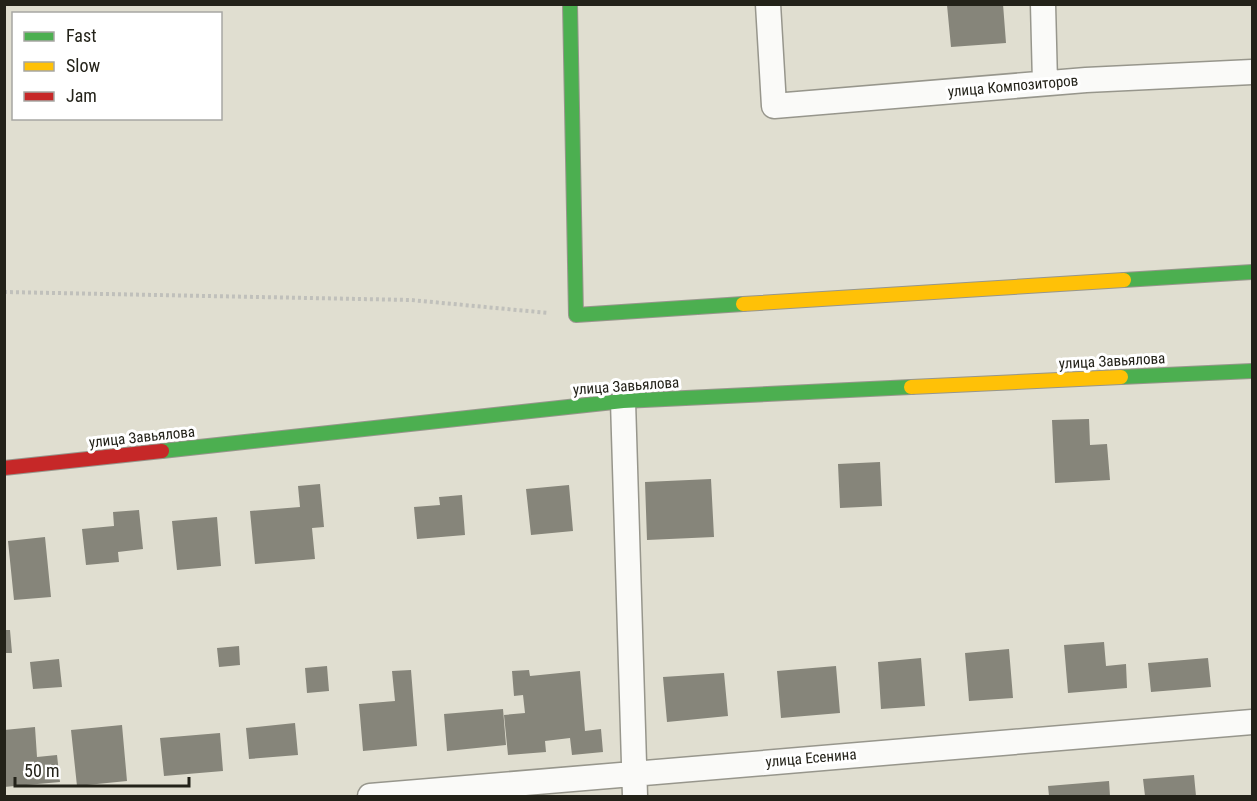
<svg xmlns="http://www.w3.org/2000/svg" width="1257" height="801" viewBox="0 0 1257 801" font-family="'Roboto Condensed',sans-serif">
<rect width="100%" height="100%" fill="#e0ded0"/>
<!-- building -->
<path fill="#86857a" d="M1003,4l3,39 -55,4 -4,-42z
M1089,419l1,26 17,-1 3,36 -55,3 -3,-63z
M880,462l2,44 -42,2 -2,-44z
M711,479l3,58 -67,3 -2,-58z
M320,484l4,43 -12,1 3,31 -60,5 -5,-53 50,-4 -2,-21z
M569,485l4,46 -42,4 -5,-46z
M462,495l3,40 -48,4 -3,-32 26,-2 -1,-8z
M139,510l4,39 -25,3 1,10 -33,3 -4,-36 32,-3 -1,-14z
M217,517l4,49 -44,4 -5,-49z
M45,537l6,60 -37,3 -6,-59z
M4,630h6l2,23h-8z
M1104,642l2,24 20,-2 1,24 -59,5 -4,-48z
M239,646l1,19 -21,2 -2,-19z
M1009,649l4,49 -44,3 -4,-48z
M921,658l4,48 -44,3 -3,-47z
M1208,658l3,29 -60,5 -3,-29z
M59,659l3,28 -29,2 -3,-27z
M327,666l2,25 -22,2 -2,-25z
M836,666l4,47 -59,5 -4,-47z
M411,670l6,76 -54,5 -4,-47 36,-3 -3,-30z
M529,670l1,6 50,-5 5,60 16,-2 2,23 -31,3 -2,-17 -25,3 1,11 -38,3 -4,-40 21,-2 -2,-18 -9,1 -2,-25z
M724,673l4,43 -61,6 -4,-45z
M503,709l3,36 -59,6 -3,-37z
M295,723l3,32 -49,4 -3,-31z
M122,725l5,56 -50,5 -6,-56z
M35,727l2,30 20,-2 3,27 -56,5v-57z
M220,733l3,38 -59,5 -4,-38z
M1194,775l2,21h-51l-2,-17z
M1109,781l1,15h-61l-1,-10z"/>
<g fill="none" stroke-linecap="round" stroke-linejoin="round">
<defs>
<path id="street" d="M768,4l6,102 312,-26 166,-8
M1043,4l2,79
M623,401l12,395
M370,796l882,-74"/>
<path id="fast" d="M570,4l6,311 167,-11
M1124,280l128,-8
M1121,377l131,-6
M162,451l461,-50 288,-14"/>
<path id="slow" d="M743,304l381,-24
M911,387l210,-10"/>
<path id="jam" d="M4,468l158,-17"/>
</defs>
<!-- street casing -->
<use href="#street" stroke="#97968c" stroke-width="27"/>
<!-- fast casing -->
<use href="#fast" stroke="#97968c" stroke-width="16"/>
<!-- slow casing -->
<use href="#slow" stroke="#97968c" stroke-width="16"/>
<!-- jam casing -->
<use href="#jam" stroke="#97968c" stroke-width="16"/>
<!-- path -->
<path stroke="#c0c0bb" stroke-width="4" stroke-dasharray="3 3" stroke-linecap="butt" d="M4,292l407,8 138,13"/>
<!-- street -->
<use href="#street" stroke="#fafaf8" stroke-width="24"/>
<!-- fast -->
<use href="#fast" stroke="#4caf50" stroke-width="14"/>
<!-- slow -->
<use href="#slow" stroke="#ffc107" stroke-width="14"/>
<!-- jam -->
<use href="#jam" stroke="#c62828" stroke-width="14"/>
</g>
<g text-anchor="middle" stroke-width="6" stroke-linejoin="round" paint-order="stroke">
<!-- street labels -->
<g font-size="15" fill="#232219" stroke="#fff">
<text transform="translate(1013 86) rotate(-5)" y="5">улица Композиторов</text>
<text transform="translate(1112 361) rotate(-3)" y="5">улица Завьялова</text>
<text transform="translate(626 386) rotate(-4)" y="5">улица Завьялова</text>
<text transform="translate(142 437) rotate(-6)" y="5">улица Завьялова</text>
<text transform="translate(811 758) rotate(-5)" y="5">улица Есенина</text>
</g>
</g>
<!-- border -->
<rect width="1257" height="801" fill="none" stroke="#232219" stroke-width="12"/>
<!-- legend -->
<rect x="12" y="12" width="210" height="108" fill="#ffffff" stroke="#a7a7a3" stroke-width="1.5"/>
<rect x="24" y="32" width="30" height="9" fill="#4caf50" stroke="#a7a7a3" stroke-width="1.5"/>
<text x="66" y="42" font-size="18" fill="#232219">Fast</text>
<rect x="24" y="62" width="30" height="9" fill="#ffc107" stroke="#a7a7a3" stroke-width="1.5"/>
<text x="66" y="72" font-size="18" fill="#232219">Slow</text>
<rect x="24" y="92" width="30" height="9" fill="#c62828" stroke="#a7a7a3" stroke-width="1.5"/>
<text x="66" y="102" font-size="18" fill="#232219">Jam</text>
<!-- scale -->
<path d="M15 777v9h174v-9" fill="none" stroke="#232219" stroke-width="3"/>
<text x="24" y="777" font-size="18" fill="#232219" stroke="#ffffff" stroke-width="4.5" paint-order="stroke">50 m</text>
</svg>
